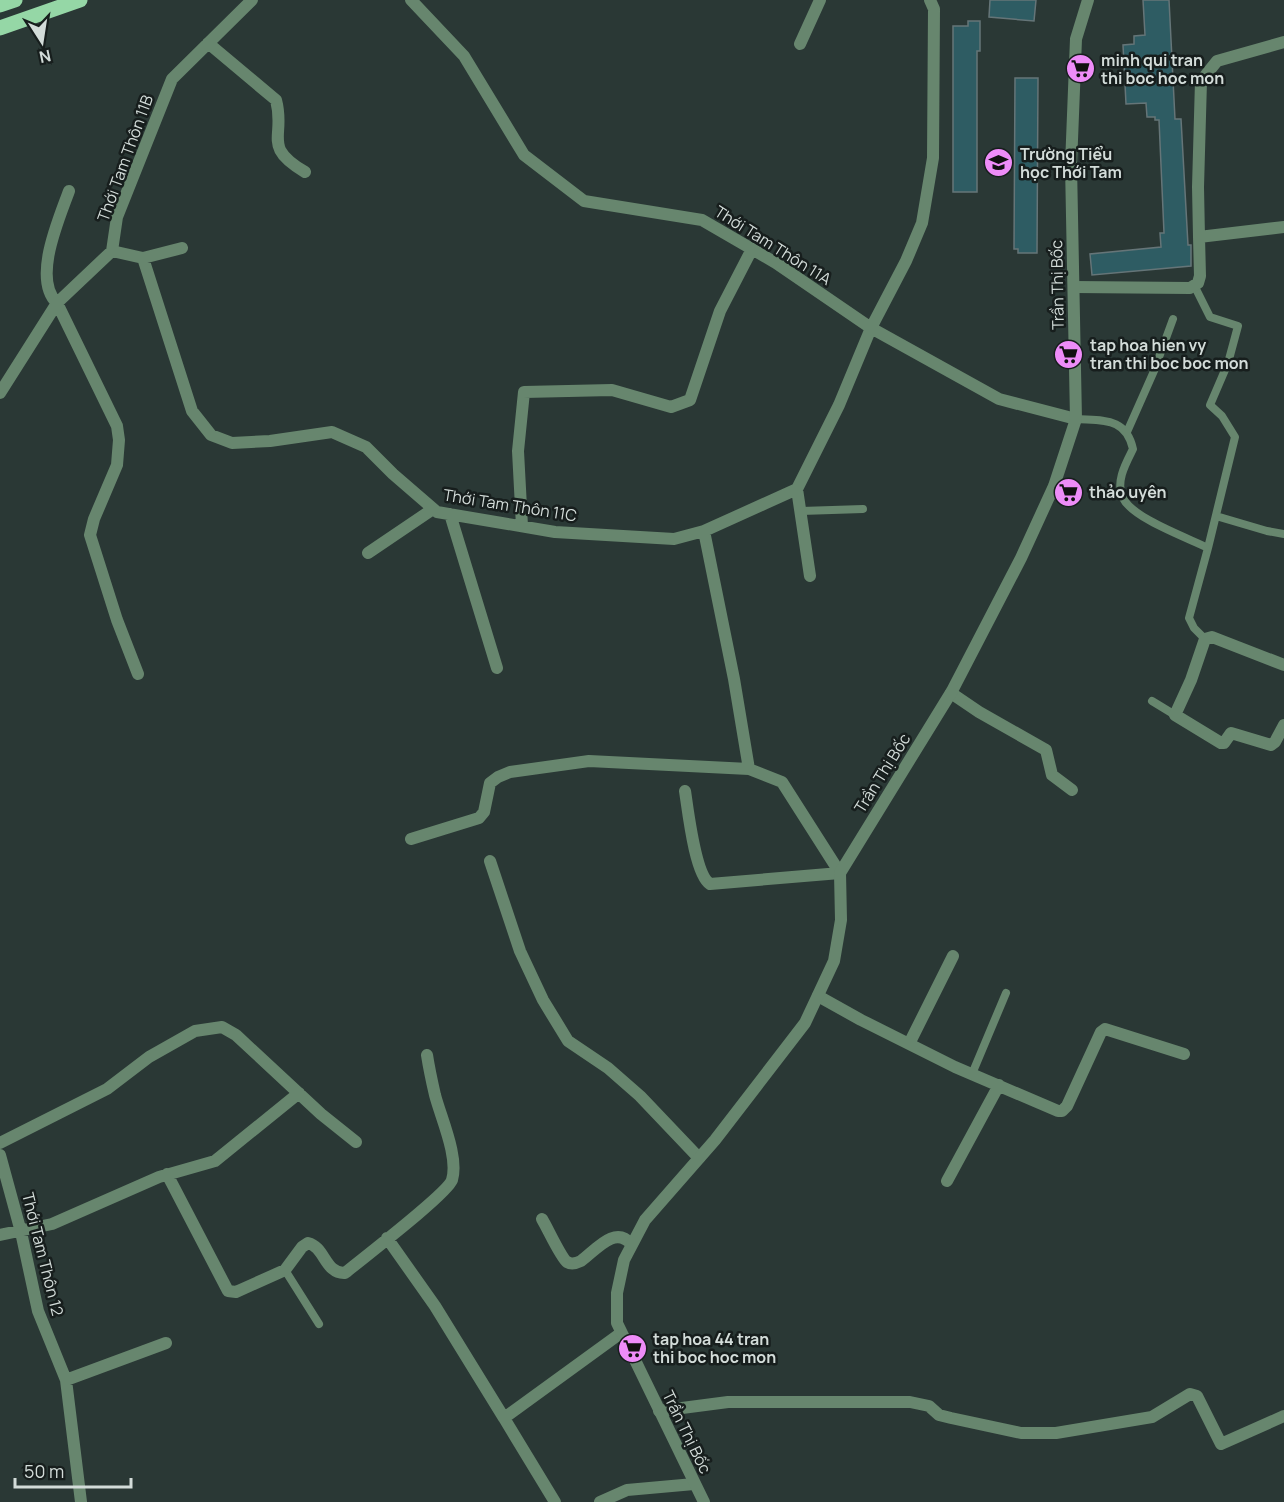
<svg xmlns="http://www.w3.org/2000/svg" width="1284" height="1502" viewBox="0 0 1284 1502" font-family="Manrope,sans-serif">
<rect width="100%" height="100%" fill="#2a3835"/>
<!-- building -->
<path fill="#2e5c63" stroke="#657578" stroke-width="1.5" d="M990,0h46l-2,21 -45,-4z
M1143,0h26l6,119h6l7,126h3v21l-99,9 -2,-21 71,-7 -1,-14h4l-5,-113h-4v-3h-8l-1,-14 -20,1 -3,-59 11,-1v-8l11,-1z
M968,21h12v30h-3v141h-24v-166h15z
M1015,78h23l-1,175h-19v-4h-4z"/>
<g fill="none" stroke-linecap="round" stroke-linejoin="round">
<!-- service -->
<path stroke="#67866e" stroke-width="8" d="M1194,285l16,32 28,9 -10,37 -18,42 12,11 13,21 -27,111
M1076,419c27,2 50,-2 57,30 -7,14 -18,33 -10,49 9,20 65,40 85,50l-19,70 5,10 11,11
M1127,432l27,-61 19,-52
M801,511l62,-2
M1216,516l51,15 17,3
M1152,701l23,14
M972,1074l34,-81
M285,1270l34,54"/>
<!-- minor -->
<path stroke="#67866e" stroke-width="12" d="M411,0l53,56 60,99 60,46 118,19 74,43 95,65 128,71 77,20
M208,43l68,57c10,37 -15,46 29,72
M800,44l20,-44
M69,191c-10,28 -37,88 -12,112l60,123 2,14 -2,25 -23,54 -4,16 27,85 21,54
M1199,237l-1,-50 3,-106 16,-20 67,-19
M112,251l31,7 49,153 19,24 21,8 38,-2 62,-9 34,15 27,27 44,38 118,20 119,7 30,-8 93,-42 42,-84 32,-77 35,-67 16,-38 11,-65 1,-149 -4,-9
M143,258l39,-10
M1074,287l116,1 8,-5 2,-7 -1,-39 85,-10
M0,393l57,-90 55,-52 5,-34 55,-138 80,-79
M797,489l13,87
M450,514l47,154
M522,526l-4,-75 6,-59 88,-2 59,17 19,-7 30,-89 32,-62
M704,531l30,148 15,90
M368,553l65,-44
M1284,665l-72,-28 -7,2 -14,41 -16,35 46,28h3l7,-10 40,12 4,-3 9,-17
M951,693l28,19 67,38 6,25 20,15
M411,839l68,-21 5,-6 6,-29 8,-6 12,-5 79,-11 160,8 33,13 58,91 -130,11c-15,-9 -22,-74 -25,-93
M490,861l30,90 23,49 25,41 40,27 32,28 59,62
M818,996l43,24 94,47 103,44h4l5,-5 34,-74 4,-3 79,25
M909,1044l44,-88
M0,1143l107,-54 42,-32 46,-26 27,-4 14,8 85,79 35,28
M0,1155l21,77 17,79 28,69 15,122
M167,1174l61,117 8,1 49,-22 17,-23 6,-4c17,4 17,31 37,30 18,-15 102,-79 107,-93 7,-23 -11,-62 -17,-85 -3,-13 -6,-27 -8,-40
M947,1181l52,-96
M542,1219c5,8 19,39 25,43 5,3 10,1 14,-1 15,-11 34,-36 50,-17
M0,1235l52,-11 107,-47 56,-16 84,-68
M387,1238l48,68 69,112 117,-85
M66,1380l100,-37
M659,1411l69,-9h182l19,4 10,9 12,3 70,15h35l96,-16 38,-23 7,2 24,48 63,-28
M504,1418l51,84
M600,1502l27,-12 67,-6"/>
<!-- tertiary -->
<path stroke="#67866e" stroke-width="12" d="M704,1502l-87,-179v-30l7,-33 21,-40 70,-80 90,-117 29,-62 7,-41 -1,-47 112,-182 69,-133 33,-72 22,-67 -5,-254 5,-126 12,-39"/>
<!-- primary -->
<path stroke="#95d7a6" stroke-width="15" d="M0,5l15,-5
M0,28l80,-28"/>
</g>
<!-- icons -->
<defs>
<symbol id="supermarket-disc" viewBox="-11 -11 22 22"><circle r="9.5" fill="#ee8cf8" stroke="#171e1d"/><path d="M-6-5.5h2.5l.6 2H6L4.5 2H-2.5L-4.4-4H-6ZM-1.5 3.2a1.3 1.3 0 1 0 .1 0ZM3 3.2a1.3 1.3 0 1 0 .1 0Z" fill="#111"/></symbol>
<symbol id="school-disc" viewBox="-11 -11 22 22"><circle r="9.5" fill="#ee8cf8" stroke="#171e1d"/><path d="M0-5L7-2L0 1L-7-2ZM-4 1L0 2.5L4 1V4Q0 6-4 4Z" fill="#111"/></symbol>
</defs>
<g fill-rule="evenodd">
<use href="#supermarket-disc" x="1064" y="52" width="33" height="33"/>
<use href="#school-disc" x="982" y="146" width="33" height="33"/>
<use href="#supermarket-disc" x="1052" y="338" width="33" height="33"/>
<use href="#supermarket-disc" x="1052" y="476" width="33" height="33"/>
<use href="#supermarket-disc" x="616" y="1332" width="33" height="33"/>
</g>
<g text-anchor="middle" stroke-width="5" stroke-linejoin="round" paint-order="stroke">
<!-- poi labels -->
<g font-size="16" font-weight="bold" fill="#d3dcd9" stroke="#171e1d" text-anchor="start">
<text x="1101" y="66">minh qui tran<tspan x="1101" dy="18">thi boc hoc mon</tspan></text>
<text x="1020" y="160">Trường Tiểu<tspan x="1020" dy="18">học Thới Tam</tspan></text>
<text x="1090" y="351">tap hoa hien vy<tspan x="1090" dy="18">tran thi boc boc mon</tspan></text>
<text x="1089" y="498">thảo uyên</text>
<text x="653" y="1345">tap hoa 44 tran<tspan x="653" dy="18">thi boc hoc mon</tspan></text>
</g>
<!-- street labels -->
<g font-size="16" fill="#d3dcd9" stroke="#171e1d">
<text transform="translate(125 158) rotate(-70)" y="6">Thới Tam Thôn 11B</text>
<text transform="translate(773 245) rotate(32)" y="6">Thới Tam Thôn 11A</text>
<text transform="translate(1057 285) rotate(-91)" y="6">Trần Thị Bốc</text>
<text transform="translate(510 505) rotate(9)" y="6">Thới Tam Thôn 11C</text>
<text transform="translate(882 773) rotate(-58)" y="6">Trần Thị Bốc</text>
<text transform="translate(43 1254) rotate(76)" y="6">Thới Tam Thôn 12</text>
<text transform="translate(687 1432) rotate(64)" y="6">Trần Thị Bốc</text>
</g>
</g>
<!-- north arrow -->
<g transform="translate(42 42) rotate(168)" stroke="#171e1d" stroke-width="4.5" paint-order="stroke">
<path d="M0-4.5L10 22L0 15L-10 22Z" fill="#d3dcd9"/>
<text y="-9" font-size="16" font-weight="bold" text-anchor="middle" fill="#d3dcd9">N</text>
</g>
<!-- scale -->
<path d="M15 1478v9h116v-9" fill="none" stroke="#d3dcd9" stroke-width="3"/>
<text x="24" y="1478" font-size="18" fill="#d3dcd9" stroke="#171e1d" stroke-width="4.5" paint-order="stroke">50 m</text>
</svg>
